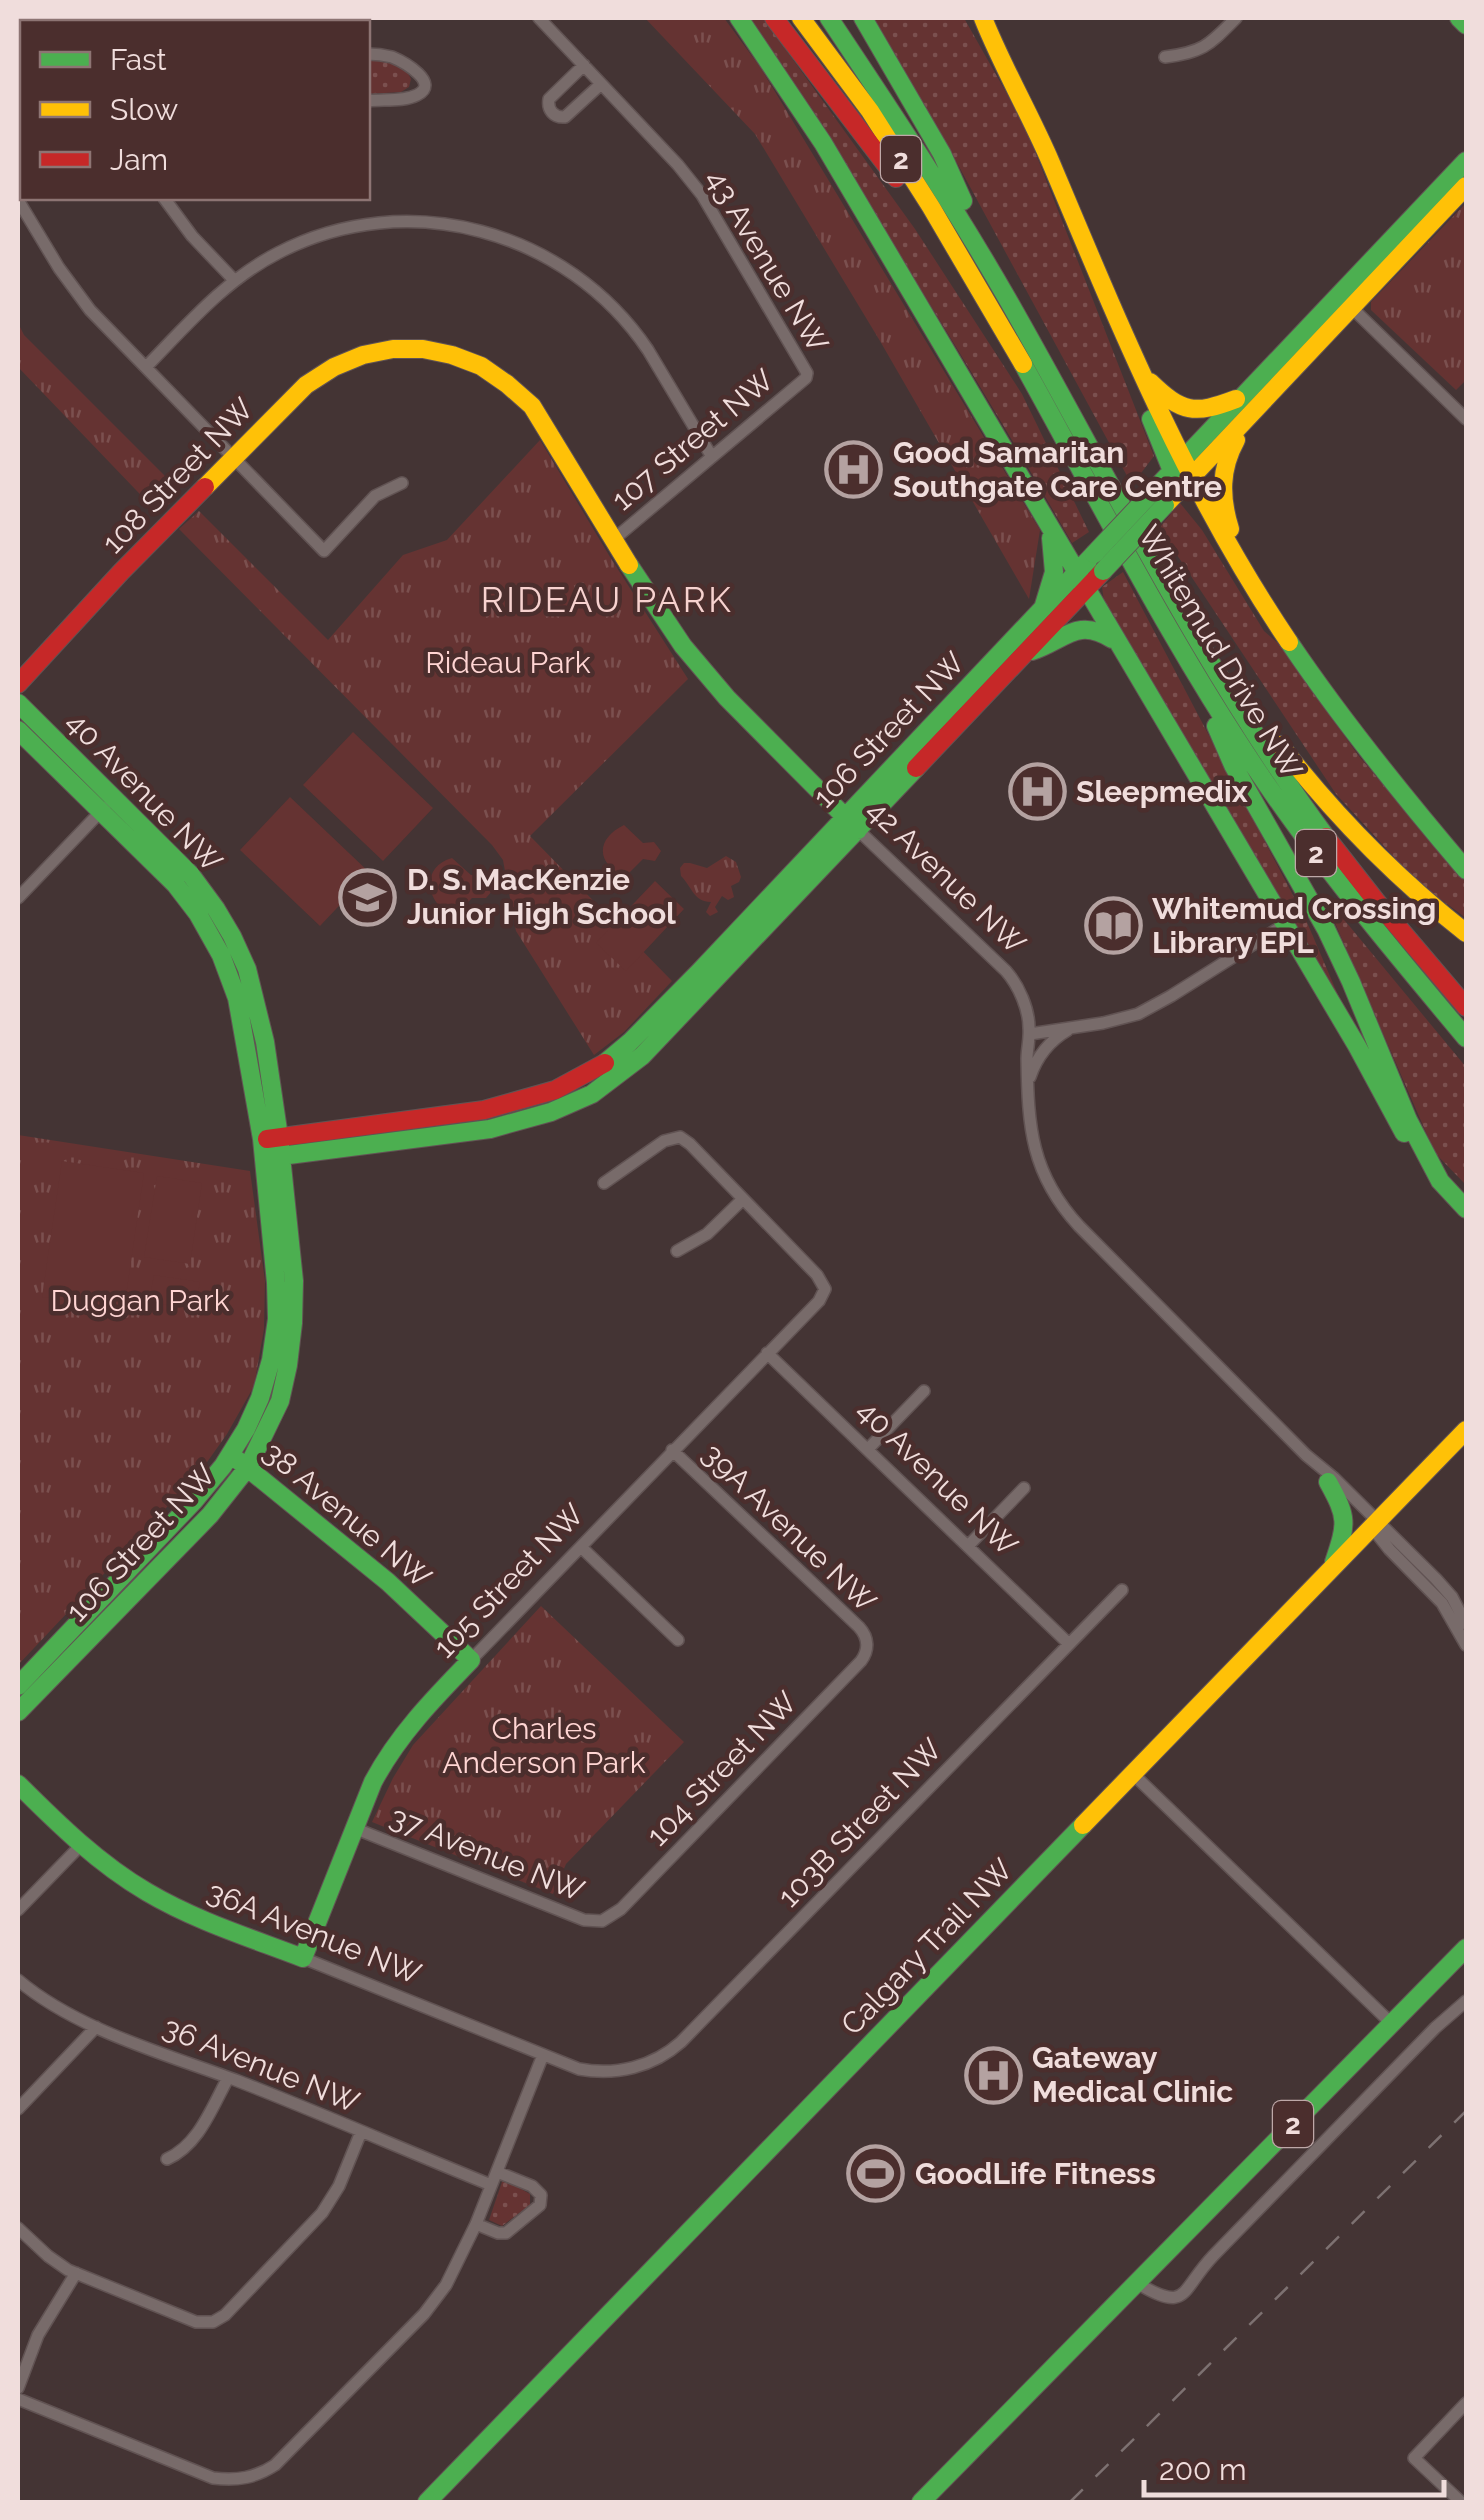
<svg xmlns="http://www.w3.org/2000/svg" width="1484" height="2520" viewBox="0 0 1484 2520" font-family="Raleway,sans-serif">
<defs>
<pattern id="grass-dots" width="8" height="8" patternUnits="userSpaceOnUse" patternTransform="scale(2.5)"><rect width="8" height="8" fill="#653332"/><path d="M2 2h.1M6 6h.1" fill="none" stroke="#7b504f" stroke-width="1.8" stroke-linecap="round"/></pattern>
<pattern id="park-tufts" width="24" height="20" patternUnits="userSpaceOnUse" patternTransform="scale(2.5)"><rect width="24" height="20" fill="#653332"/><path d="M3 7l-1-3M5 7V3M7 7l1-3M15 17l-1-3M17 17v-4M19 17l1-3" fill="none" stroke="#7b504f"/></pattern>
</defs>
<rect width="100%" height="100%" fill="#443434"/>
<!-- grass -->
<path fill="url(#grass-dots)" d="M745,18h18l152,211 107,165 67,138 -17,11c-103,-179 -211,-354 -327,-525z
M874,18h90l61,108 129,330 -22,29 -182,-335z
M368,60c15,0 37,3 43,19l-2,8 -8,5 -33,2z
M1180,503l22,27 62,101 18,16 76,108 108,128v35l-50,-37 -80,-87 -177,-266z
M1123,572l183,348 47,110 -248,-422 -3,-21z
M1322,893l144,174v118l-31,-32z
M503,2179l27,15v11l-28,21 -13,-6z"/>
<!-- park -->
<path fill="url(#park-tufts)" d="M645,18h79l36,49 280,463 -11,69 -149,-258 -125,-207z
M1466,203v177l-10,10 -85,-80v-8z
M18,323l6,12 157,157 -22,22 -141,-147z
M540,440l70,117 78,122 -158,157 142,145 -48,51 -30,23 -78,-124 -13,-71 -11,-15 -313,-316 20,-18 129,129 75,-85 44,-15z
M726,856l10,6 5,15 -2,5 -8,4 3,11 -6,3 -6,-4 -7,11 3,5 -8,4 -4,-4 5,-10c-17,0 -19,-15 -30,-26l-1,-8 4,-5h6l17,5z
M18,1135l232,36 15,110 -1,48 -10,57 -27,48 -27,38 -182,193z
M541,1606l143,136 -118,122 -13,30 -181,-72 21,-44 20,-33z"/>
<!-- pitch -->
<path fill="#653332" d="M353,732l80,76 -50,53 -80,-76z
M290,797l80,76 -50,53 -80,-76z
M624,825l19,18 11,-1 7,9 -6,10 -12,-2 -17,17c-30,-11 -31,-37 -2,-51z
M452,858l19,17h14l7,7 1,8 -7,8h-14l-17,18c-29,-10 -36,-49 -3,-58z
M655,881l29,28 -58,62 -30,-28z
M62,1161l82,12 -20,136 -82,-12z
M157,1176l45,7 -12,81 -46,-7z
M154,1275l46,7 -5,28 -46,-8z"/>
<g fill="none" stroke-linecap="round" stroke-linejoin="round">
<defs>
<path id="street" d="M200,18l3,4
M539,18l139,147 24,30 105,178 -1,5 -193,162
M163,22l7,-4
M368,54c8,0 16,1 24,3 12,5 49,26 25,38 -14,7 -34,4 -49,6
M1165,57c39,-5 44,-12 71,-39
M584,65l-35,34c-2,11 5,19 16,18l36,-33
M18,170l4,-5
M164,198l28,38 42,44
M18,200l41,68 31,42 234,241 51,-55 27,-13
M1349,305l117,114
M146,367c41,-42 79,-87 132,-114 129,-67 289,-23 370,97l64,107
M858,830l148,141c13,15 23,38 23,57 1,10 -2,21 -2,31 1,68 4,115 52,167l227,229 28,23 102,101 16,18 14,27
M18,898l87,-91
M1030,1034l73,-11 35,-9 33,-18 113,-71
M1030,1077c7,-21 19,-36 38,-47
M677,1251l30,-17 36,-35
M767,1353l302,291
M868,1449l56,-58
M1370,1525l19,24 53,54 24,42
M968,1546l56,-58
M581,1547l97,93
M471,1660l348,-359 6,-12 -8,-14 -127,-131 -10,-7 -16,4 -60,42
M1133,1774l259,250
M354,1828l230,92 18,1 19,-12 240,-248c8,-11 8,-23 -2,-34l-187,-177
M18,1910l63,-65
M303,1958l276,111c37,7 74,-2 102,-27l441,-452
M18,1980c59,50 148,74 220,101 85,33 169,70 253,104
M18,2109l78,-82
M167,2159c32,-14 45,-52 61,-81
M476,2224l22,9h8l34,-28 1,-10 -9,-9 -35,-14
M18,2228l30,28 20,14 128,52h17l12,-7 97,-102 17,-27 22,-54
M1135,2282c54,32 44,10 78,-26l222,-228 31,-27
M18,2388l20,-53 38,-62
M18,2399l195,79c24,3 42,0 62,-13l149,-151 22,-29 30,-61 67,-169
M1461,2502l-47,-44 52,-55"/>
<path id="fast" d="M739,18l84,125 534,903 47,87
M829,18c62,93 124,186 179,282 103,181 194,369 318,537
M863,18l79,136 21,47
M1459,18l7,7
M1023,364c80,144 155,293 249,428 60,86 127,166 194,246
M1151,419l21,52
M1156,488l310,-327
M629,565l54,81 44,52 131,132
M1044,605l10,-33 -3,-34
M1289,642c54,80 114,154 177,228
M1032,651c33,-11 45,-34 80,-12
M18,703l173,172 25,34 16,27 15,33 18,73 14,95 15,144 -1,42 -5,42 -8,36 -32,66 -38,48 -192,197
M1216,726l17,39 93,164 25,53 57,138 32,61 26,28
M18,730l157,154 23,30 23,41 16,43 25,141 14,144 1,36 -6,41 -11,38 -14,31 -23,37 -29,35 -176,185
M605,1063l25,-21 69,-70 395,-418
M273,1157l217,-28 61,-17 41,-18 50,-38 274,-288
M1328,1482c20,36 19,41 6,80
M18,1784c40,40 81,80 129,108 49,29 104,46 156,66l70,-176c25,-47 61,-84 98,-122l-83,-78 -149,-121
M427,2502l656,-677
M921,2502l545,-554"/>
<path id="slow" d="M801,18l69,93 61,96 92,157
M983,18c20,50 47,96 68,145 69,164 137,330 238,479
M1150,382c32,31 44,33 86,17
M205,487l101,-102 28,-18 29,-12 30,-6h30l29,6 29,11 26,18 25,22 97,159
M1165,505l301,-319
M1230,529c-10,-32 -10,-60 6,-89
M1280,745c55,71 116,133 186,188
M1083,1825l383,-395"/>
<path id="jam" d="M774,18l122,160
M18,684l103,-112 84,-85
M916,768l187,-197
M1326,837l50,64 90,106
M267,1139l217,-29 71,-20 50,-27"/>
</defs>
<!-- street casing -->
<use href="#street" stroke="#615353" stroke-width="14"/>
<!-- fast casing -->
<use href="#fast" stroke="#615353" stroke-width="20"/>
<!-- slow casing -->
<use href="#slow" stroke="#615353" stroke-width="20"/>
<!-- jam casing -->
<use href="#jam" stroke="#615353" stroke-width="20"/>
<!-- street -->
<use href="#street" stroke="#786b6a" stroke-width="11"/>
<!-- fast -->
<use href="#fast" stroke="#4caf50" stroke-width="18"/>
<!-- slow -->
<use href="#slow" stroke="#ffc107" stroke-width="18"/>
<!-- jam -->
<use href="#jam" stroke="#c62828" stroke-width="18"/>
<!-- rail -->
<path stroke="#7d7171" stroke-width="2.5" stroke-dasharray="18 18" stroke-linecap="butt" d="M1070,2502l396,-391"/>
<defs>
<path id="fast-bridge" d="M1094,554l62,-66
M1103,571l62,-66"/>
</defs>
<!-- fast-bridge casing -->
<use href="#fast-bridge" stroke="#615353" stroke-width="20" stroke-linecap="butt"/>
<!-- fast-bridge -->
<use href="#fast-bridge" stroke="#4caf50" stroke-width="18"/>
</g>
<!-- icons -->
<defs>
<symbol id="hospital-ring" viewBox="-11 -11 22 22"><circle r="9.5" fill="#4b2e2d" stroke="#b4a2a1" stroke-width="1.5"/><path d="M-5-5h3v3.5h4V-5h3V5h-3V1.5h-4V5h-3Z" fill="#b4a2a1"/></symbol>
<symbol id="school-ring" viewBox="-11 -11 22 22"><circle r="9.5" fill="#4b2e2d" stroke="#b4a2a1" stroke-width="1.5"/><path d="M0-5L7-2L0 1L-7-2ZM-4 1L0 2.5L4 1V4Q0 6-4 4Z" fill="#b4a2a1"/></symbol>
<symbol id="library-ring" viewBox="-11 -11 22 22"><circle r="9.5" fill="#4b2e2d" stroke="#b4a2a1" stroke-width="1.5"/><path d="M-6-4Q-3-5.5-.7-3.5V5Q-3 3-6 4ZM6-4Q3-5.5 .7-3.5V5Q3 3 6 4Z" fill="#b4a2a1"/></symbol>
<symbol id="stadium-ring" viewBox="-11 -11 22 22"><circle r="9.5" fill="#4b2e2d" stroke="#b4a2a1" stroke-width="1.5"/><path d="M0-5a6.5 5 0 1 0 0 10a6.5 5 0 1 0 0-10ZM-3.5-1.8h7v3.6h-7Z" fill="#b4a2a1"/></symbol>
</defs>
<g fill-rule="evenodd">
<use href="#hospital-ring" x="822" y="438" width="63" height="63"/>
<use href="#hospital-ring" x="1006" y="760" width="63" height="63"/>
<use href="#school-ring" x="336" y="866" width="63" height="63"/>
<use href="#library-ring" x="1082" y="894" width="63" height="63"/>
<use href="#hospital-ring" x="962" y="2044" width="63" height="63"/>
<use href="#stadium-ring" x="844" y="2142" width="63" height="63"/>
</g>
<g text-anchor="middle" stroke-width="9" stroke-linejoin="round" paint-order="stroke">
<!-- shield labels -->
<g fill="#4b2e2d" stroke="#bea8a8" stroke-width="2.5">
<rect x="881" y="136" width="40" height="46" rx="8"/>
<rect x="1296" y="830" width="40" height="46" rx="8"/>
<rect x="1273" y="2101" width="40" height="46" rx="8"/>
</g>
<g font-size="28" font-weight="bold" fill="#f0dddc">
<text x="901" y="169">2</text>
<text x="1316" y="863">2</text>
<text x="1293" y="2134">2</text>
</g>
<!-- street labels -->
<g font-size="30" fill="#f0dddc" stroke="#4b2e2d">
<text transform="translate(767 261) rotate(59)" y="10">43 Avenue NW</text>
<text transform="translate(693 440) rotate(-40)" y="10">107 Street NW</text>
<text transform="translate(178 476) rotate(-46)" y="10">108 Street NW</text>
<text transform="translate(1220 652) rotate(59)" y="10">Whitemud Drive NW</text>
<text transform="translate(889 730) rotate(-46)" y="10">106 Street NW</text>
<text transform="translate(144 792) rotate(46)" y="10">40 Avenue NW</text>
<text transform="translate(946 877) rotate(44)" y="10">42 Avenue NW</text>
<text transform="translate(937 1478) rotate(44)" y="10">40 Avenue NW</text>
<text transform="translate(347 1515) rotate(40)" y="10">38 Avenue NW</text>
<text transform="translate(789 1528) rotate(44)" y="10">39A Avenue NW</text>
<text transform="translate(141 1543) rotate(-47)" y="10">106 Street NW</text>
<text transform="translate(509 1581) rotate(-46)" y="10">105 Street NW</text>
<text transform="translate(722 1769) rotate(-46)" y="10">104 Street NW</text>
<text transform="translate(860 1823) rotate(-46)" y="10">103B Street NW</text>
<text transform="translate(487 1854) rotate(22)" y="10">37 Avenue NW</text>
<text transform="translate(314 1933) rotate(22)" y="10">36A Avenue NW</text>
<text transform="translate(927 1947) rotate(-46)" y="10">Calgary Trail NW</text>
<text transform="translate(261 2065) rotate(22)" y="10">36 Avenue NW</text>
</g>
<!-- poi labels -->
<g font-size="30" font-weight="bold" fill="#f0dddc" stroke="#4b2e2d" text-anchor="start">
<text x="893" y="463">Good Samaritan<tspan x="893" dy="34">Southgate Care Centre</tspan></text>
<text x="1076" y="802">Sleepmedix</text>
<text x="407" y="890">D. S. MacKenzie<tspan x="407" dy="34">Junior High School</tspan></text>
<text x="1152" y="919">Whitemud Crossing<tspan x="1152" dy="34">Library EPL</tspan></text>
<text x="1032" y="2068">Gateway<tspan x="1032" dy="34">Medical Clinic</tspan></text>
<text x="915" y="2184">GoodLife Fitness</text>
</g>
<!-- park labels -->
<g font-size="30" fill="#ffd5d3" stroke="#4b2e2d">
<text x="508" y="673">Rideau Park</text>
<text x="140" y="1311">Duggan Park</text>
<text x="544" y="1739">Charles<tspan x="544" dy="34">Anderson Park</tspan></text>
</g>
<!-- quarter labels -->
<g font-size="35" letter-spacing="2.5" fill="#f7d2cf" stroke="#4b2e2d">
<text x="607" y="612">RIDEAU PARK</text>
</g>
</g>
<!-- border -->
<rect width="1484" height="2520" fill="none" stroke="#f0dddc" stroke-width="40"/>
<!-- legend -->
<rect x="20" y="20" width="350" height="180" fill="#4b2e2d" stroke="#8d7473" stroke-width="2.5"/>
<rect x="40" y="52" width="50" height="15" fill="#4caf50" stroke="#8d7473" stroke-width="2.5"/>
<text x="110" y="70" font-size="30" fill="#f0dddc">Fast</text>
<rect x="40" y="102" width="50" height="15" fill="#ffc107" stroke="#8d7473" stroke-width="2.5"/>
<text x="110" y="120" font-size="30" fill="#f0dddc">Slow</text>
<rect x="40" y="152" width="50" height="15" fill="#c62828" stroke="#8d7473" stroke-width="2.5"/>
<text x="110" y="170" font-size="30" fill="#f0dddc">Jam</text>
<!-- scale -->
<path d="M1144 2480v15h300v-15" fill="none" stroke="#f0dddc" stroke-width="5"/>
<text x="1159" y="2480" font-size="30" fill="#f0dddc" stroke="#4b2e2d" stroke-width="8" paint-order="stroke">200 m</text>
</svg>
